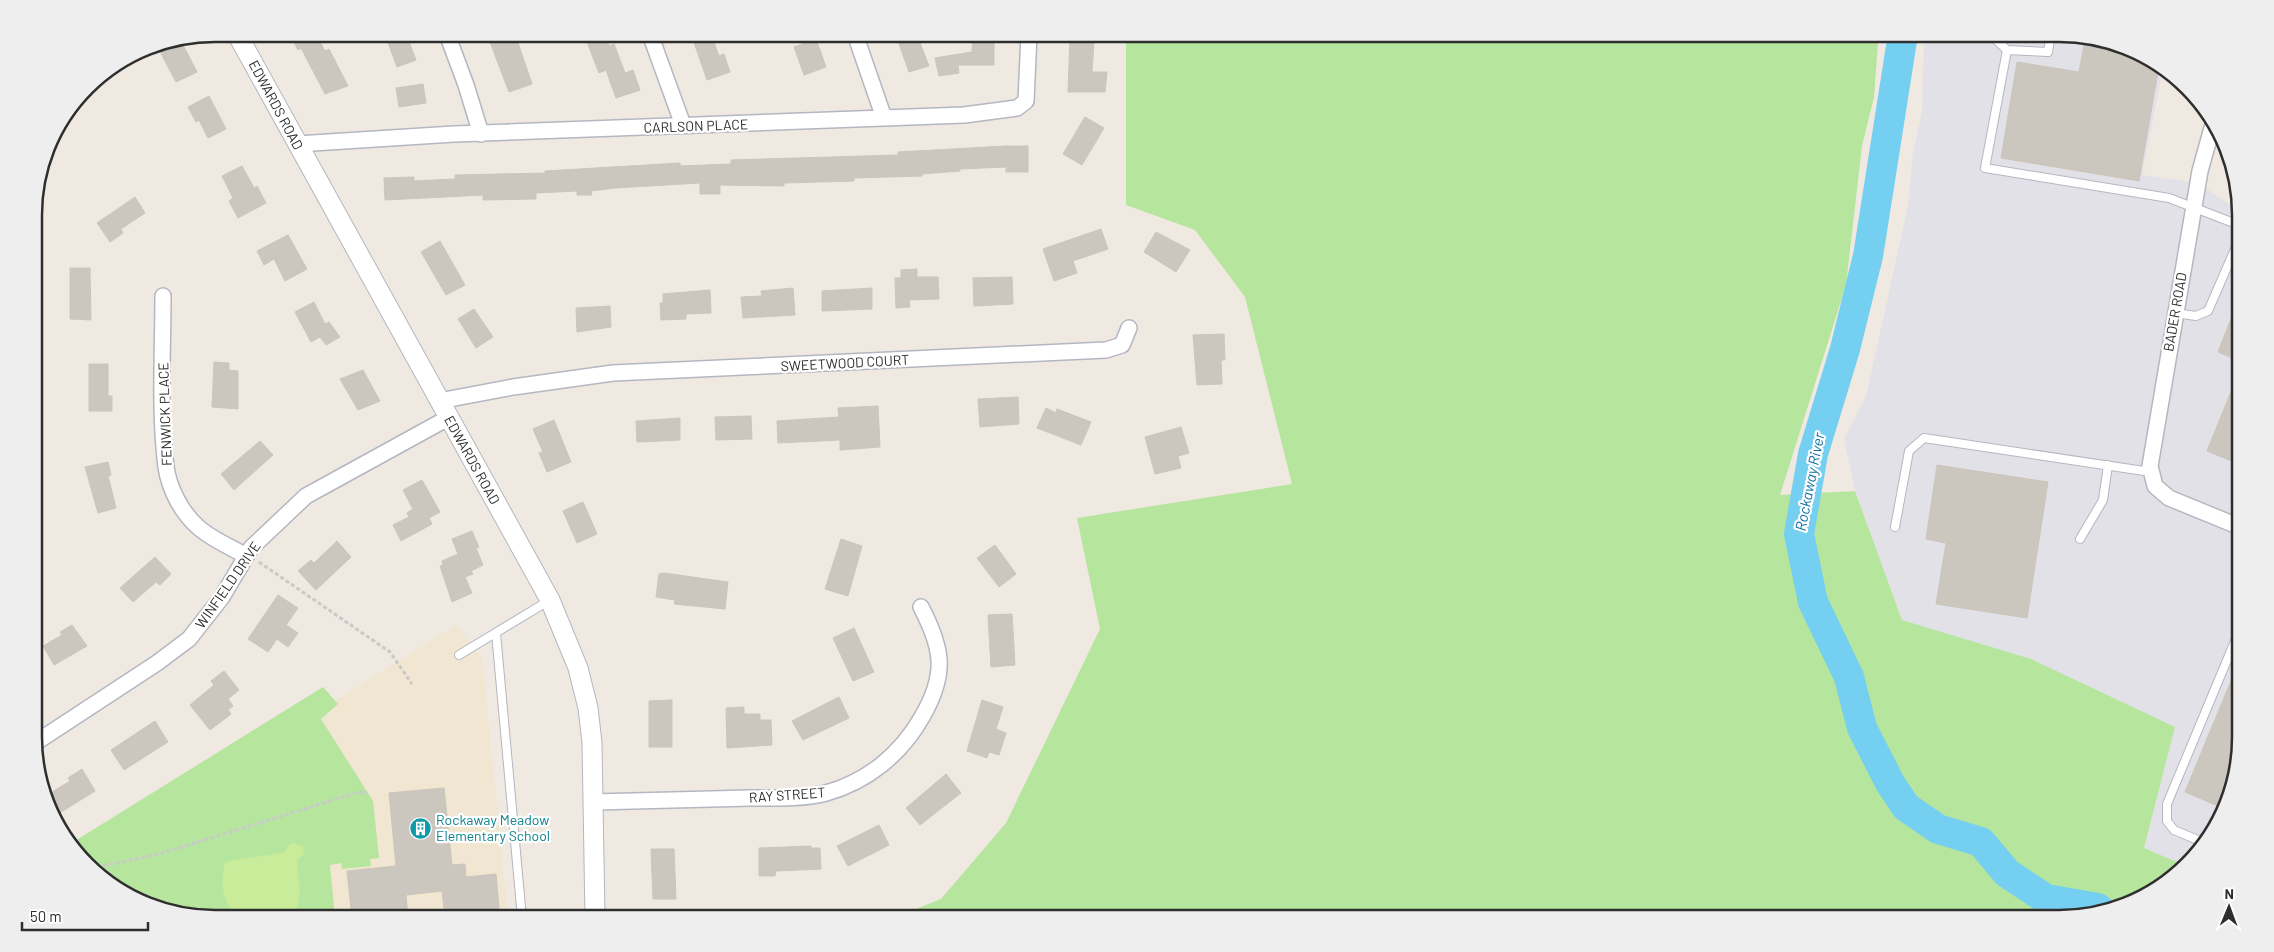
<svg xmlns="http://www.w3.org/2000/svg" width="2274" height="952" viewBox="0 0 2274 952" font-family="Barlow,sans-serif">
<rect width="100%" height="100%" fill="#efe9e1"/>
<!-- industrial -->
<path fill="#e3e1e8" d="M1924,34h134l70,14 35,20 -21,107 56,8 41,28 1,525 -14,70 -24,41 -18,18 -40,-17 31,-121 -214,-89 -59,-18 -47,-129 -11,-52 22,-43 42,-190 5,-54 9,-40z"/>
<!-- education -->
<path fill="#f0e6d1" d="M456,625l26,33 26,260h-292l-70,-14 184,-170 -9,-15 17,-15 -2,-4z"/>
<!-- green -->
<path fill="#b6e59e" d="M1126,34h790l-38,9 -4,54 -12,49 -16,139 -66,210 75,-4 47,129 129,39 144,68 -31,121 40,17 -15,16 -52,27 -47,10h-1177l48,-19 65,-76 94,-194 -23,-111 215,-34 -47,-187 -50,-67 -69,-25z
M323,687l15,17 -17,15 52,82 6,57 -9,1 1,7 -29,3 -1,-6 -11,2 5,53h-119l-70,-14 -74,-57 -2,-3z"/>
<!-- pitch -->
<path fill="#c9ec9a" d="M295,843l8,4 1,7 -7,6c1,19 9,47 -10,58h-48c-17,-15 -19,-34 -14,-56l60,-10 5,-8z"/>
<g fill="none" stroke-linecap="round" stroke-linejoin="round">
<!-- river -->
<path stroke="#75cff0" stroke-width="30" d="M1903,34l-35,222 -23,93 -32,105 -14,80 14,68 36,75 13,51 28,55 16,24 32,22 43,13 26,31 39,26 52,9 4,4"/>
</g>
<!-- building -->
<path fill="#cbc7bf" stroke="#cbc5ba" d="M290,34h40l-11,6 6,11 4,-2 19,37 -23,8 -24,-46 -3,2z
M406,34l10,26 -19,7 -10,-27z
M515,34l17,50 -23,8 -19,-50z
M584,34h21l4,12 5,-2 11,29 8,-3 7,20 -24,8 -10,-28 -7,3z
M691,34h20l8,22 5,-2 6,18 -23,8z
M973,34h21v31h-36l1,8 -20,3 -4,-18 37,-6z
M917,35l12,31 -20,6 -11,-31z
M1070,38l24,2 -2,32h15l-2,20h-37z
M816,39l10,28 -22,8 -10,-28z
M2085,39l43,9 31,18 -20,115 -138,-23 16,-96 62,10z
M181,41l16,31 -21,10 -19,-36z
M423,84l3,19 -27,4 -3,-19z
M209,96l17,33 -18,9 -9,-18 -3,2 -8,-15z
M1085,117l19,11 -22,37 -19,-11z
M1006,146h22v26h-22v-5l-46,2v2l-38,3v2l-68,2v3l-70,2v3l-64,-1v9h-20v-11l-85,5 -24,3 1,4h-15v-4l-41,2v6l-53,1v-5l-98,5 -1,-22 30,-1v4l41,-2v-4l90,-2v-2l135,-8v3l51,-2v-4l167,-5v-3z
M242,166l12,22 3,-2 9,17 -28,15 -9,-17 4,-3 -11,-22z
M135,197l10,16 -24,16 2,4 -13,9 -13,-19z
M1101,229l7,20 -35,12 4,12 -23,8 -11,-32z
M1156,232l34,18 -14,22 -32,-20z
M288,235l19,34 -22,12 -11,-22 -10,6 -7,-14z
M440,241l25,44 -19,10 -25,-43z
M70,268h20l1,52 -21,-1z
M917,269v8h21l1,22 -30,1 1,7 -14,1 -1,-30h6v-8z
M1012,277l1,27 -39,2 -1,-28z
M793,288l2,27 -52,3 -2,-21 21,-1 -1,-5z
M872,288v21l-50,2v-20z
M710,290l1,23 -25,1v5l-25,1 -1,-17h3v-9z
M2238,301h1v60l-21,-9z
M314,302l11,22 4,-2 11,15 -14,8 -6,-8 -9,5 -16,-30z
M610,306l1,21 -34,5 -1,-24z
M474,309l19,28 -17,11 -18,-29z
M1224,334l1,26h-4l1,24 -25,1 -4,-50z
M214,362l15,1v7l9,1v38l-26,-2z
M89,364h19v32h4v15h-23z
M363,370l17,31 -22,9 -18,-31z
M2239,372v92l-32,-13z
M1018,397l1,27 -39,3 -2,-28z
M878,406l2,41 -40,3v-10l-62,3 -1,-22 62,-4 -1,-9z
M1046,408l10,5 1,-4 34,13 -10,23 -44,-17z
M751,416l1,23 -36,1 -1,-23z
M680,418v22l-43,2 -1,-21z
M554,420l17,42 -24,10 -8,-19 4,-1 -10,-23z
M1181,427l8,26 -11,3 3,12 -26,6 -10,-37z
M260,441l13,14 -39,35 -13,-16z
M108,462l3,13 -3,1 8,32 -18,5 -13,-46z
M1937,465l111,17 -21,136 -91,-14 10,-61 -20,-4z
M422,480l18,32 -11,6 3,6 -31,17 -8,-16 16,-8 -2,-4 6,-4 -10,-19z
M583,502l14,32 -20,9 -14,-32z
M472,531l7,16 -3,1 7,17 -12,6 2,3 -8,3 7,16 -20,9 -12,-36 3,-1 -1,-4 16,-7 -6,-15z
M841,539l21,7 -14,50 -23,-7z
M337,541l14,16 -35,33 -18,-19 13,-11 3,3z
M995,545l21,29 -17,13 -22,-29z
M155,557l16,17 -11,11 -4,-3 -23,20 -13,-14z
M664,573l64,9 -3,27 -51,-5 1,-4 -19,-3 3,-23z
M278,595l20,13 -12,17 12,8 -10,14 -11,-8 -9,13 -20,-13z
M1012,614l3,51 -24,2 -3,-52z
M72,625l15,21 -33,19 -11,-19 19,-11 -2,-3z
M854,628l20,44 -21,9 -20,-43z
M2240,659v77l-15,73 -40,-17z
M224,671l15,19 -11,9 5,7 -5,4 3,4 -21,16 -20,-25 24,-20 -3,-4z
M839,697l10,21 -46,22 -11,-19z
M672,700v47h-23v-46z
M982,700l21,7 -7,22 10,4 -7,22 -10,-3 -2,6 -20,-7z
M744,707v7h16v6h11l1,25 -45,3 -1,-40z
M155,721l13,21 -44,28 -13,-20z
M82,769l13,22 -37,23 -9,-20 21,-13 -2,-3z
M946,774l15,19 -41,32 -14,-17z
M444,788l8,77 13,-1 1,13 30,-3 4,44h-55l-3,-27 -36,4 2,23h-56l-5,-47 49,-5 -7,-73z
M879,825l10,20 -41,21 -11,-20z
M811,846v2h9l1,21 -45,2 -1,5h-16v-28z
M651,849h23l2,50h-23z"/>
<g fill="none" stroke-linecap="round" stroke-linejoin="round">
<defs>
<path id="service" d="M1993,34l1,4 13,12 -22,118 184,30 70,27
M2007,50l41,2 3,-18
M2175,313l21,3 12,-5 31,-71
M1895,527l14,-76 15,-13 227,34
M2080,539l23,-39 5,-35
M496,633l26,285
M459,655l91,-55
M2205,843l-31,-13 -7,-9v-17l73,-175"/>
<path id="minor" d="M447,34l19,51 15,49
M650,34l33,91
M855,34l29,84
M2212,128l-12,43 -50,295 5,20 14,12 71,29
M297,144l157,-10 510,-19 53,-7 9,-7 3,-67
M163,296c0,55 -4,116 3,171 3,21 15,45 32,60 13,12 33,20 48,29
M439,401l74,-14 100,-14 493,-23 16,-5 7,-17
M35,743l122,-80 32,-24 33,-42 29,-49 55,-52 142,-78
M594,802c52,-1 104,-3 156,-4 23,0 55,1 76,-5 41,-11 75,-39 96,-76 25,-43 21,-68 -1,-110"/>
<path id="tertiary" d="M237,34l313,566 28,68 10,40 4,35 3,175"/>
</defs>
<!-- service casing -->
<use href="#service" stroke="#b4b7c1" stroke-width="10"/>
<!-- minor casing -->
<use href="#minor" stroke="#b4b7c1" stroke-width="18"/>
<!-- tertiary casing -->
<use href="#tertiary" stroke="#b4b7c1" stroke-width="21"/>
<!-- path -->
<path stroke="#c9c9c9" stroke-width="3" stroke-dasharray="4 2.5" stroke-linecap="butt" d="M259,562l131,90 22,32
M97,867l62,-13 200,-62 8,1"/>
<!-- service -->
<use href="#service" stroke="#fff" stroke-width="8"/>
<!-- minor -->
<use href="#minor" stroke="#fff" stroke-width="15"/>
<!-- tertiary -->
<use href="#tertiary" stroke="#fff" stroke-width="19"/>
</g>
<!-- icons -->
<defs>
<symbol id="building-disc" viewBox="-11 -11 22 22"><circle r="9.5" fill="#0f9aa8" stroke="#fff"/><path d="M-4-6H4V6H1V3H-1V6H-4ZM-2.5-4.3h1.7v1.8h-1.7ZM.8-4.3h1.7v1.8H.8ZM-2.5-1h1.7V.8h-1.7ZM.8-1h1.7V.8H.8Z" fill="#fff"/></symbol>
</defs>
<g fill-rule="evenodd">
<use href="#building-disc" x="408" y="816" width="25" height="25"/>
</g>
<g text-anchor="middle" stroke-width="4.5" stroke-linejoin="round" paint-order="stroke">
<!-- street labels -->
<g font-size="14" fill="#2e2e2e" stroke="#fff">
<text transform="translate(276 105) rotate(62)" y="5">EDWARDS ROAD</text>
<text transform="translate(696 126) rotate(-2)" y="5">CARLSON PLACE</text>
<text transform="translate(2175 312) rotate(-80)" y="5">BADER ROAD</text>
<text transform="translate(845 363) rotate(-3)" y="5">SWEETWOOD COURT</text>
<text transform="translate(165 414) rotate(-92)" y="5">FENWICK PLACE</text>
<text transform="translate(472 460) rotate(61)" y="5">EDWARDS ROAD</text>
<text transform="translate(228 585) rotate(-55)" y="5">WINFIELD DRIVE</text>
<text transform="translate(787 795) rotate(-4)" y="5">RAY STREET</text>
</g>
<!-- culture labels -->
<g font-size="14" fill="#0d838f" stroke="#fff" text-anchor="start">
<text x="436" y="825">Rockaway Meadow<tspan x="436" dy="16">Elementary School</tspan></text>
</g>
<!-- water labels -->
<g font-size="15" font-style="italic" fill="#0d6fa3" stroke="#fff">
<text transform="translate(1810 482) rotate(-79)" y="5">Rockaway River</text>
</g>
</g>
<!-- crop -->
<path d="M0 0H2274V952H0ZM215 42H2059A173 173 0 0 1 2232 215V737A173 173 0 0 1 2059 910H215A173 173 0 0 1 42 737V215A173 173 0 0 1 215 42Z" fill="#eee" fill-rule="evenodd"/>
<path fill="none" stroke="#2e2e2e" stroke-width="2.5" d="M215 42H2059A173 173 0 0 1 2232 215V737A173 173 0 0 1 2059 910H215A173 173 0 0 1 42 737V215A173 173 0 0 1 215 42Z"/>
<!-- north arrow -->
<g transform="translate(2229 907) rotate(1)" stroke="#ffffff" stroke-width="4" paint-order="stroke">
<path d="M0-4L9 19L0 12L-9 19Z" fill="#2e2e2e"/>
<text y="-8" font-size="14" font-weight="bold" text-anchor="middle" fill="#2e2e2e">N</text>
</g>
<!-- scale -->
<path d="M22 922v8h126v-8" fill="none" stroke="#2e2e2e" stroke-width="2.5"/>
<text x="30" y="922" font-size="15" fill="#2e2e2e" stroke="#ffffff" stroke-width="4" paint-order="stroke">50 m</text>
</svg>
